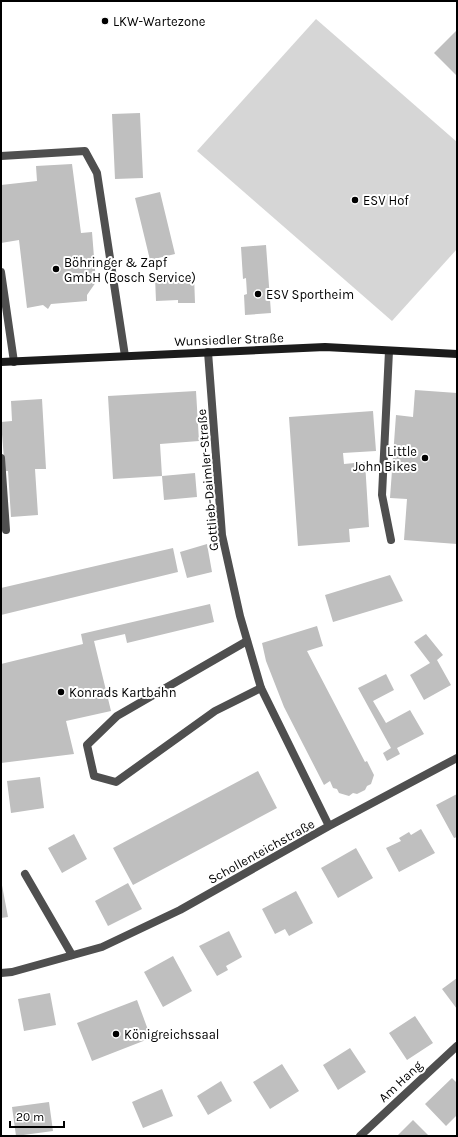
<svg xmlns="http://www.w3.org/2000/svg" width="458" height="1137" viewBox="0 0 458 1137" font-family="Karla,sans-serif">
<rect width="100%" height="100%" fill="#fff"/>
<!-- green -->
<path fill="#d6d6d6" d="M316,19l141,123v107l-65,72 -195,-170z"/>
<!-- building -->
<path fill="#bfbfbf" d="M457,30v46l-23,-23z
M140,113l3,65 -28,1 -3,-65z
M72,164l9,69 11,-1 4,50 -9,13v6l-36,3 -3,5 -5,-4 -16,3 -8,-68 -18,3v-58l36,-4 -1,-15z
M160,192l15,62 -25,6 -15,-62z
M266,245l5,68 -26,2 -1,-20 3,-1 -1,-16 -3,1 -2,-32z
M194,275l1,28h-17v-3l-22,1 -1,-24z
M415,390l42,3v151l-53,-4 3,-41 -17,-1 6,-83 17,2z
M196,391l3,50 -39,3 2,32 -49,3 -5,-83z
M42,399l4,70h-11l3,46 -27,2 -3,-46h-3l-4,-49 11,-1 -1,-20z
M373,411l3,40 -33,2 1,11 21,-2 4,65 -20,2 1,13 -52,4 -9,-129z
M195,473l2,24 -33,3 -2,-24z
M207,544l5,28 -25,6 -7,-26z
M173,548l5,24 -177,43v-27z
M390,575l13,26 -70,21 -8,-27z
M210,604l4,18 -87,21 -2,-9 -31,7 17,70 -45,10 8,33 -73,9v-99l82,-20 -2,-10z
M317,626l6,20 -16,5 58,111 2,-1 7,14 -3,9 -4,2 -2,4 -8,4 -4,-1 -4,3 -10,-3 -2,-4 -4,-1 -3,-7 -6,4 -40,-78 -18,-46 -4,-18z
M426,634l17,21 -6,5 14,25 -27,15 -14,-25 20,-12 -16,-21z
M386,674l8,16 -21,11 13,22 24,-13 14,24 -27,14 3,6 -13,7 -4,-8 8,-5 -33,-60z
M258,771l19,37 -144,77 -20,-37z
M40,777l4,31 -33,5 -4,-32z
M457,794v43l-3,1 -18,-33z
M421,829l14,24 -36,19 -13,-24 15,-7 -2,-3 10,-6 2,3z
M74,834l13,25 -25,14 -14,-25z
M356,848l17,30 -35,20 -17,-30z
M1,880l7,37 -7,1z
M128,883l14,26 -34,17 -13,-25z
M296,891l17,32 -24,13 -4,-7 -10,5 -13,-25z
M229,931l13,26 -16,9 2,4 -11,6 -18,-30z
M173,956l19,35 -29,16 -19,-35z
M457,978v31l-15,-20z
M50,993l6,32 -32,6 -6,-32z
M137,1000l14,38 -59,23 -15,-38z
M415,1016l18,27 -26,17 -18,-27z
M350,1048l16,24 -28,18 -15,-25z
M282,1064l17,27 -29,18 -17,-27z
M452,1078l5,5v32l-11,11 -21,-22z
M221,1081l11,20 -24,14 -11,-19z
M162,1089l11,27 -30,12 -11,-26z
M49,1102l4,29 -37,5 -4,-29z
M413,1120l16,16h-32z"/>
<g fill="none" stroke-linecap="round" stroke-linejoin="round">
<!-- lane -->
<path stroke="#4f4f4f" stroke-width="8" d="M1,156l84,-5 12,22 28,183
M1,272l13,90
M389,351l-7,144 9,45
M1,458l5,72
M247,641l-130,75 -30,29 7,31 22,6 99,-71 46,-23
M25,874l47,81"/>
<!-- street -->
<path stroke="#4f4f4f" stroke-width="8" d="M208,352l14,183 18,81 21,72 68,138
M1,973l11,-1 90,-25 78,-37 149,-84 128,-68
M360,1136l97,-90"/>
<!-- secondary -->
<path stroke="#1c1c1c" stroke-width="8" d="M1,362l324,-15 132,7"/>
</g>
<!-- markers -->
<g fill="#000" stroke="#fff" stroke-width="1.5">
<circle cx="105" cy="21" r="4"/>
<circle cx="355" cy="200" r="4"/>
<circle cx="56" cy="269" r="4"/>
<circle cx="258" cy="294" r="4"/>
<circle cx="425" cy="458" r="4"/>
<circle cx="61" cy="692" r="4"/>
<circle cx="116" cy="1034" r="4"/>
</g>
<g text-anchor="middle" stroke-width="4" stroke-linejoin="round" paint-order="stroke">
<!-- poi labels -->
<g font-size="13" fill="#000" stroke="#fff" text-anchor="start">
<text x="113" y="26">LKW-Wartezone</text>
<text x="363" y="205">ESV Hof</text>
<text x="64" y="267">Böhringer &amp; Zapf<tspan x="64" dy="15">GmbH (Bosch Service)</tspan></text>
<text x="266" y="299">ESV Sportheim</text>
<text x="417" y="456" text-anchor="end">Little<tspan x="417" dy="15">John Bikes</tspan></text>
<text x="69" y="697">Konrads Kartbahn</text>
<text x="124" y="1039">Königreichssaal</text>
</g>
<!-- street labels -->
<g font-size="13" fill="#000" stroke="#fff">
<text transform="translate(229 339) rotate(-2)" y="5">Wunsiedler Straße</text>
<text transform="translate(207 480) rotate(-95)" y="5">Gottlieb-Daimler-Straße</text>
<text transform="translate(261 851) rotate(-29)" y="5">Schollenteichstraße</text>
<text transform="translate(400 1081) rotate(-43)" y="5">Am Hang</text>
</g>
</g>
<!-- border -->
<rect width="458" height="1137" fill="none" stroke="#000000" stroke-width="4"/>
<!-- scale -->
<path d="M10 1121v6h54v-6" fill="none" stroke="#000000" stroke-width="2"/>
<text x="16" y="1121" font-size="12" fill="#000000" stroke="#ffffff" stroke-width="3" paint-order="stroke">20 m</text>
</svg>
